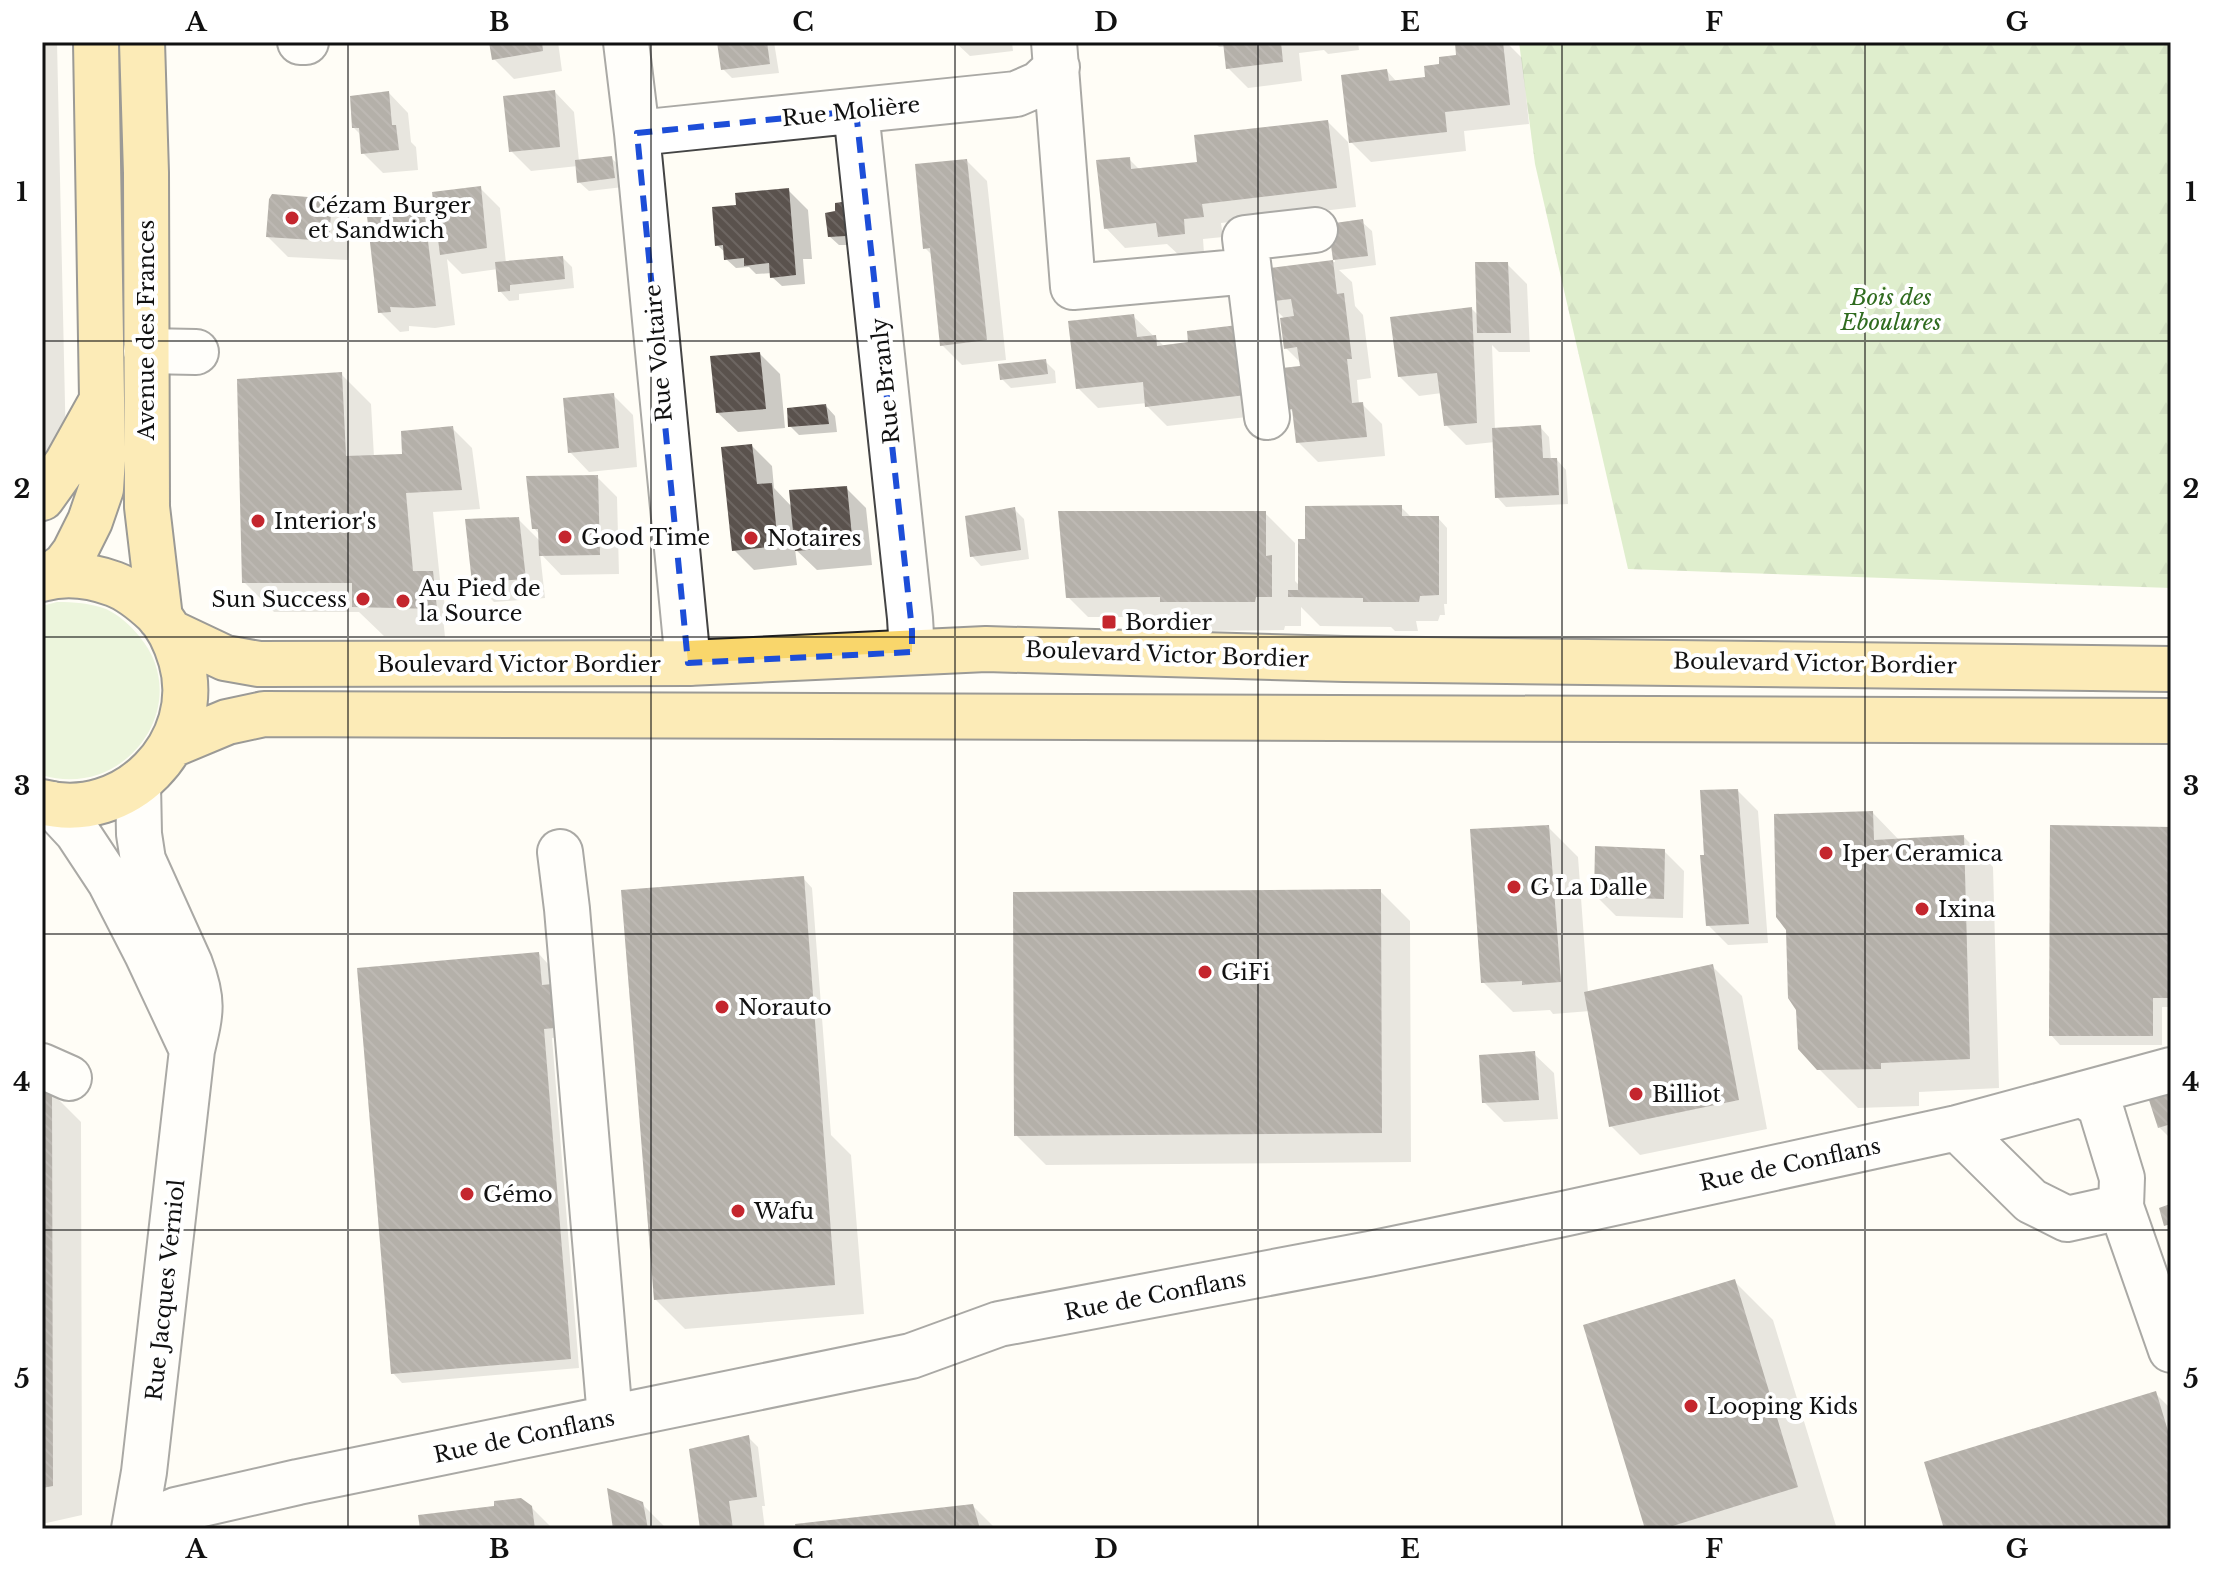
<svg xmlns="http://www.w3.org/2000/svg" width="2213" height="1571" viewBox="0 0 2213 1571" font-family="'Libre Baskerville',serif">
<defs>
<pattern id="forest-firs" width="22" height="20" patternUnits="userSpaceOnUse" patternTransform="scale(2)"><rect width="22" height="20" fill="#b9dc9c"/><path d="M5 1l3.5 6h-7zM16 11l3.5 6h-7z" fill="#9ebc85"/></pattern>
<pattern id="building-back-hatch" width="6" height="6" patternUnits="userSpaceOnUse" patternTransform="scale(2)"><rect width="6" height="6" fill="#5a524d"/><path d="M-1 5l2 2M0 0l6 6M5-1l2 2" fill="none" stroke="#6d6662"/></pattern>
</defs>
<rect width="100%" height="100%" fill="#fffdf5"/>
<!-- grass -->
<path fill="#d5ebbd" d="M57,602c17,0 33,1 49,7 13,6 24,16 33,27 57,67 -13,165 -97,139v-169z"/>
<!-- forest -->
<path fill="url(#forest-firs)" d="M1519,42h652v546l-543,-19 -93,-405z"/>
<!-- shadow -->
<path fill="#0003" d="M42,42h15l9,407 -24,51z
M491,42h67l4,29 -48,8 -20,-20z
M719,42h55l5,31 -47,5 -9,-9z
M955,42h57l1,9 -43,5z
M1214,42h144l1,8 -31,4 -4,-4 -25,3 3,28 -54,7 -20,-20 -2,-21h-7z
M1476,42h30l16,16 7,66 -65,7 2,20 -95,11 -20,-20 36,-71 10,11 30,-3 14,-14 18,-8z
M555,92l19,20 5,49 32,-3 10,9 2,20 -34,4 -10,-9 -1,-16 -47,5 -20,-20z
M389,93l19,20 3,29 5,5 2,23 -35,3 -20,-20 -2,-18 -7,-7z
M1328,122l20,20 8,65 -135,16 2,14 -20,2 1,14 -24,3 -13,-12 -42,4 -19,-20 23,-69 11,11 59,-6z
M967,161l20,20 19,179 -44,5 -20,-20 -9,-89 -8,-8z
M480,188l20,20 6,55 57,-5 9,9 2,21 -55,6v6l-10,1 -9,-10 -2,-22 -36,5 -15,-15 8,66 -20,3 -26,-2v5l-9,1 -20,-20 43,-101 16,15z
M788,190l20,20 4,49h-9l2,25 -23,2 -10,-9v-4l-16,1 -7,-7 -13,1 -10,-9v-6l-9,-8z
M331,200l20,20 -3,40 -60,-3 -20,-20z
M841,204l9,10 4,31h-15l-10,-9z
M1362,222l10,9 4,34 -37,5 13,12 3,24 8,9 8,63 -14,2 2,24h3l20,20 3,32 -67,6 -20,-20 -3,-28 -5,-5 12,-42 -1,-4 -15,-15v-28l-19,-19 -4,-31 72,-8 -5,-36z
M1507,264l20,20 3,68h-31l-7,-7 3,85 45,-3 9,10 2,23h6l9,10 2,34 -62,3 -9,-10 -2,-55 -29,3 -20,-20 -4,-32 -23,3 -20,-20 73,-67 7,7z
M1133,316l32,31 25,-3 75,71 -98,11 -20,-20v-3l-49,5 -20,-20z
M760,354l20,20 5,54 -47,4 -20,-19z
M1045,361l10,10 1,12 -45,5 -9,-9z
M341,374l30,30 3,53 27,-1 51,-28 20,20 8,61 -47,3 7,68 2,2 4,35h-3l2,20 -61,-1 -25,-24h-85l-30,-30z
M613,395l20,20 4,52 -48,5 -19,-20z
M826,406l9,10 2,16 -38,3 -9,-9z
M752,446l20,20 2,22 18,19 54,-19 20,20 6,57 -55,5 -22,-21 2,16 -43,5 -20,-20z
M597,477l20,20 2,77 -58,1 -21,-22 5,45 -51,4 -20,-20 44,-63 23,23 -1,-7 -6,-7z
M1401,507l11,11h26l9,10v76h-3l1,11h-5l-2,6h-22l2,10h-23l-4,-4 -71,-1 -19,-19v19h-16l-1,4 -92,1 -5,-5 -26,1 -10,-10h-63l-20,-20 197,-84 30,30v38l5,5z
M1014,509l10,10 5,40 -48,7 -9,-10z
M1738,791l20,20 10,132 -40,2 -20,-20 -1,-69z
M1873,813l27,28 64,-4 29,30 6,221 -80,4v14l-61,2 -39,-39 -21,-60 -10,-79z
M1548,827l30,30 10,136 124,-27 30,30 25,133 -127,26 -29,-29 -21,-115 -37,3 -3,-4 -37,2 -30,-30z
M2171,829v178h-9v38h-102l-9,-10z
M1664,851l20,20 -1,47 -67,-2 -20,-20z
M803,878l9,10 19,247 20,20 13,159 -179,15 -30,-30z
M1380,891l30,30 1,241 -365,3 -30,-30z
M539,954l9,10 2,22 25,50 -23,2 27,330 -177,15 -9,-10z
M1534,1054l20,19 4,46 -54,3 -20,-20z
M2171,1090v49l-12,-12z
M42,1092h9l30,30 1,393 -40,9z
M1734,1281l39,39 63,206 -11,3h-178z
M2156,1394l15,15v120h-225z
M749,1438l9,9 7,59h-3l3,23h-63z
M642,1504l25,25h-52z
M973,1506l23,23h-198z
M531,1507l22,22h-131z"/>
<!-- building -->
<path fill="url(#building-back-hatch)" d="M489,42h53l1,9 -51,9z
M717,42h50l3,22 -49,6z
M1223,42h58l2,20 -57,7z
M1461,42h42l7,63 -65,7 2,20 -98,11 -8,-68 46,-6 2,12 36,-4 -1,-11 15,-2v-7l17,-2 -1,-12z
M555,90l5,57 -51,5 -6,-56z
M389,91l3,34h4l3,25 -38,4 -2,-26h-7l-2,-32z
M1328,120l9,68 -135,16 2,13 -20,2 1,15 -27,3 -2,-14 -52,6 -8,-69 34,-3 1,12 66,-7 -3,-27z
M612,156l3,22 -38,5 -2,-23z
M967,159l20,181 -47,6 -10,-98 -7,1 -8,-85z
M481,186l6,62 -47,7 -8,-63z
M789,188l7,87 -26,3 -1,-15 -25,3v-8l-20,2 -1,-15 -8,1 -3,-39 24,-2 -1,-12z
M272,194l60,5 -3,42 -63,-4 3,-38z
M842,202l4,34 -18,1 -3,-24 10,-2v-8z
M424,209l12,97 -22,2 -24,-1 1,5 -13,1 -11,-97z
M1363,219l5,37 -35,4 -5,-36z
M563,256l2,23 -55,6v6l-12,1 -3,-30z
M1333,260l4,34 7,-1 8,66h-5l5,44 11,-1 4,35 -71,6 -4,-34 -4,1 -6,-42 18,-2 -3,-19 -13,2 -2,-16 -2,-15 14,-2 -3,-17 -26,3 -4,-33z
M1475,262h33l3,71h-34z
M1472,307l5,116 -33,3 -7,-53 -39,4 -8,-60z
M1134,314l3,23 19,-2 1,11 31,-4 -1,-11 51,-6 8,70 -101,12 -2,-25 -67,7 -8,-68z
M760,352l6,57 -50,4 -6,-57z
M1046,359l2,15 -48,6 -2,-16z
M342,372l4,84 56,-2 -1,-23 52,-5 9,64 -56,3 7,78h20l4,38 -85,-2v-24h-110l-5,-204z
M614,393l5,55 -51,5 -5,-55z
M826,404l3,20 -41,3 -1,-19z
M1541,425l2,33h14l2,37 -64,3 -3,-70z
M752,444l5,40 15,-1 6,63 -46,5 -11,-104z
M598,475l2,80 -61,1 -1,-27h-6l-6,-53z
M847,486l6,60 -58,5 -6,-61z
M1402,505v11h37v79l-19,1 -1,6h-56v-4l-75,-1v-7h10v-51h7v-33z
M1015,507l6,43 -51,7 -5,-41z
M1058,511h208v45l6,-1v42h-16l-1,5h-95v-5l-94,1z
M519,517l7,62 -54,4 -7,-64z
M1738,789l11,135 -43,2 -6,-71h4l-4,-65z
M1873,811l1,29 90,-5 6,224 -89,4v6l-64,1 -19,-21 -2,-39 -8,-12 -2,-68 -10,-13 -2,-103z
M1549,825l12,157 -39,3v-4l-41,2 -11,-154z
M2050,825l121,2v171h-18v38h-104z
M1595,846l70,3 -1,50 -70,-2z
M804,876l31,409 -181,15 -33,-410z
M1381,889l1,244 -368,3 -1,-244z
M539,952l3,33 21,-2 3,44 -22,2 27,330 -180,15 -34,-406z
M1713,964l26,136 -130,27 -25,-135z
M1535,1051l4,49 -57,3 -3,-48z
M2171,1088v36l-13,4 -11,-34z
M42,1090h10l1,396 -11,2z
M2170,1204l1,20 -7,2 -5,-18z
M1735,1279l63,208 -135,42h-18l-62,-204z
M2156,1391l15,50v88h-227l-20,-67z
M749,1435l8,62 -28,4 4,28h-33l-11,-80z
M607,1488l36,14 5,27h-35z
M521,1498l11,8 3,23h-115l-2,-14 76,-9v-5z
M973,1504l7,25h-184l-1,-5z"/>
<g fill="none" stroke-linecap="round" stroke-linejoin="round">
<defs>
<path id="minor" d="M300,42h6
M626,42l11,91 51,530
M1054,42l19,245 176,-16 -4,-33 70,-8
M856,111l54,507 2,34
M637,133l379,-39 23,-10 18,-17
M1249,271l18,146
M146,351l50,1
M51,804l26,28 33,50 37,72 45,96
M560,852l7,57 43,509
M42,1066l27,12
M2082,1094l18,12 22,72 -1,29 50,143
M1957,1128l74,73 36,18 54,-12
M134,1529l10,-57 48,-422c9,-38 12,-49 -2,-86l-47,-104 -4,-26 -1,-50
M145,1529l14,-12 17,-7 122,-28 613,-126 88,-32 370,-70 194,-40 394,-86 214,-58"/>
<path id="major" d="M142,42l4,131 1,334 13,111
M42,498l25,-35 34,-61
M48,577l17,-12 9,-12 16,-32 11,-32 2,-31 -7,-416
M42,579c24,-7 50,-3 72,5 16,6 29,17 41,28 13,13 21,31 26,48 24,83 -56,164 -139,142
M170,632l55,26 34,6 429,-1 298,-14 359,10 826,10
M172,745l55,-23 37,-8 1907,7"/>
</defs>
<!-- minor casing -->
<use href="#minor" stroke="#444" stroke-width="48"/>
<!-- major casing -->
<use href="#major" stroke="#222" stroke-width="48"/>
<!-- minor -->
<use href="#minor" stroke="#fff" stroke-width="44"/>
<!-- major -->
<use href="#major" stroke="#f9d66b" stroke-width="44"/>
</g>
<!-- marked area -->
<path d="M0 0H2213V1571H0ZM856,111l56,519v22l-224,11 -51,-530z" fill="#fffdf5" fill-opacity=".55" fill-rule="evenodd"/>
<path fill="none" stroke="#1d4ed8" stroke-width="6" stroke-dasharray="16 10" stroke-linejoin="round" d="M856,111l56,519v22l-224,11 -51,-530z"/>
<!-- grid -->
<path fill="none" stroke="#111" stroke-width="2" stroke-opacity="0.55" d="M348,42v1487M651,42v1487M955,42v1487M1258,42v1487M1562,42v1487M1865,42v1487M42,341h2129M42,637h2129M42,934h2129M42,1230h2129"/>
<!-- markers -->
<g fill="#c4262e" stroke="#fff" stroke-width="3">
<circle cx="292" cy="218" r="8"/>
<circle cx="258" cy="521" r="8"/>
<circle cx="565" cy="537" r="8"/>
<circle cx="751" cy="538" r="8"/>
<circle cx="363" cy="599" r="8"/>
<circle cx="403" cy="601" r="8"/>
<rect x="1101" y="614" width="16" height="16" rx="4"/>
<circle cx="1826" cy="853" r="8"/>
<circle cx="1514" cy="887" r="8"/>
<circle cx="1922" cy="909" r="8"/>
<circle cx="1205" cy="972" r="8"/>
<circle cx="722" cy="1007" r="8"/>
<circle cx="1636" cy="1094" r="8"/>
<circle cx="467" cy="1194" r="8"/>
<circle cx="738" cy="1211" r="8"/>
<circle cx="1691" cy="1406" r="8"/>
</g>
<g text-anchor="middle" stroke-width="8" stroke-linejoin="round" paint-order="stroke">
<!-- street labels -->
<g font-size="22" fill="#111" stroke="#fff">
<text transform="translate(851 111) rotate(-6)" y="8">Rue Molière</text>
<text transform="translate(146 330) rotate(-90)" y="8">Avenue des Frances</text>
<text transform="translate(658 353) rotate(-95)" y="8">Rue Voltaire</text>
<text transform="translate(885 381) rotate(-96)" y="8">Rue Branly</text>
<text transform="translate(1167 654) rotate(2)" y="8">Boulevard Victor Bordier</text>
<text transform="translate(1815 663) rotate(1)" y="8">Boulevard Victor Bordier</text>
<text x="519" y="672">Boulevard Victor Bordier</text>
<text transform="translate(1790 1164) rotate(-12)" y="8">Rue de Conflans</text>
<text transform="translate(165 1290) rotate(-84)" y="8">Rue Jacques Verniol</text>
<text transform="translate(1155 1295) rotate(-11)" y="8">Rue de Conflans</text>
<text transform="translate(524 1436) rotate(-12)" y="8">Rue de Conflans</text>
</g>
<!-- poi labels -->
<g font-size="22" fill="#111" stroke="#fff" text-anchor="start">
<text x="308" y="213">Cézam Burger<tspan x="308" dy="25">et Sandwich</tspan></text>
<text x="274" y="529">Interior's</text>
<text x="581" y="545">Good Time</text>
<text x="767" y="546">Notaires</text>
<text x="419" y="596">Au Pied de<tspan x="419" dy="25">la Source</tspan></text>
<text x="347" y="607" text-anchor="end">Sun Success</text>
<text x="1125" y="630">Bordier</text>
<text x="1842" y="861">Iper Ceramica</text>
<text x="1530" y="895">G La Dalle</text>
<text x="1938" y="917">Ixina</text>
<text x="1221" y="980">GiFi</text>
<text x="738" y="1015">Norauto</text>
<text x="1652" y="1102">Billiot</text>
<text x="483" y="1202">Gémo</text>
<text x="754" y="1219">Wafu</text>
<text x="1707" y="1414">Looping Kids</text>
</g>
<!-- park labels -->
<g font-size="22" font-style="italic" fill="#2f6b1f" stroke="#fff">
<text x="1891" y="305">Bois des<tspan x="1891" dy="25">Eboulures</tspan></text>
</g>
</g>
<!-- border -->
<rect width="2213" height="1571" fill="none" stroke="#ffffff" stroke-width="88"/>
<rect x="44" y="44" width="2125" height="1483" fill="none" stroke="#111" stroke-width="3"/>
<g font-size="26" text-anchor="middle" font-weight="bold" fill="#111">
<text x="196" y="31">A</text>
<text x="499" y="31">B</text>
<text x="803" y="31">C</text>
<text x="1106" y="31">D</text>
<text x="1410" y="31">E</text>
<text x="1714" y="31">F</text>
<text x="2017" y="31">G</text>
<text x="22" y="201">1</text>
<text x="2191" y="201">1</text>
<text x="22" y="498">2</text>
<text x="2191" y="498">2</text>
<text x="22" y="795">3</text>
<text x="2191" y="795">3</text>
<text x="22" y="1091">4</text>
<text x="2191" y="1091">4</text>
<text x="22" y="1388">5</text>
<text x="2191" y="1388">5</text>
<text x="196" y="1558">A</text>
<text x="499" y="1558">B</text>
<text x="803" y="1558">C</text>
<text x="1106" y="1558">D</text>
<text x="1410" y="1558">E</text>
<text x="1714" y="1558">F</text>
<text x="2017" y="1558">G</text>
</g>
</svg>
